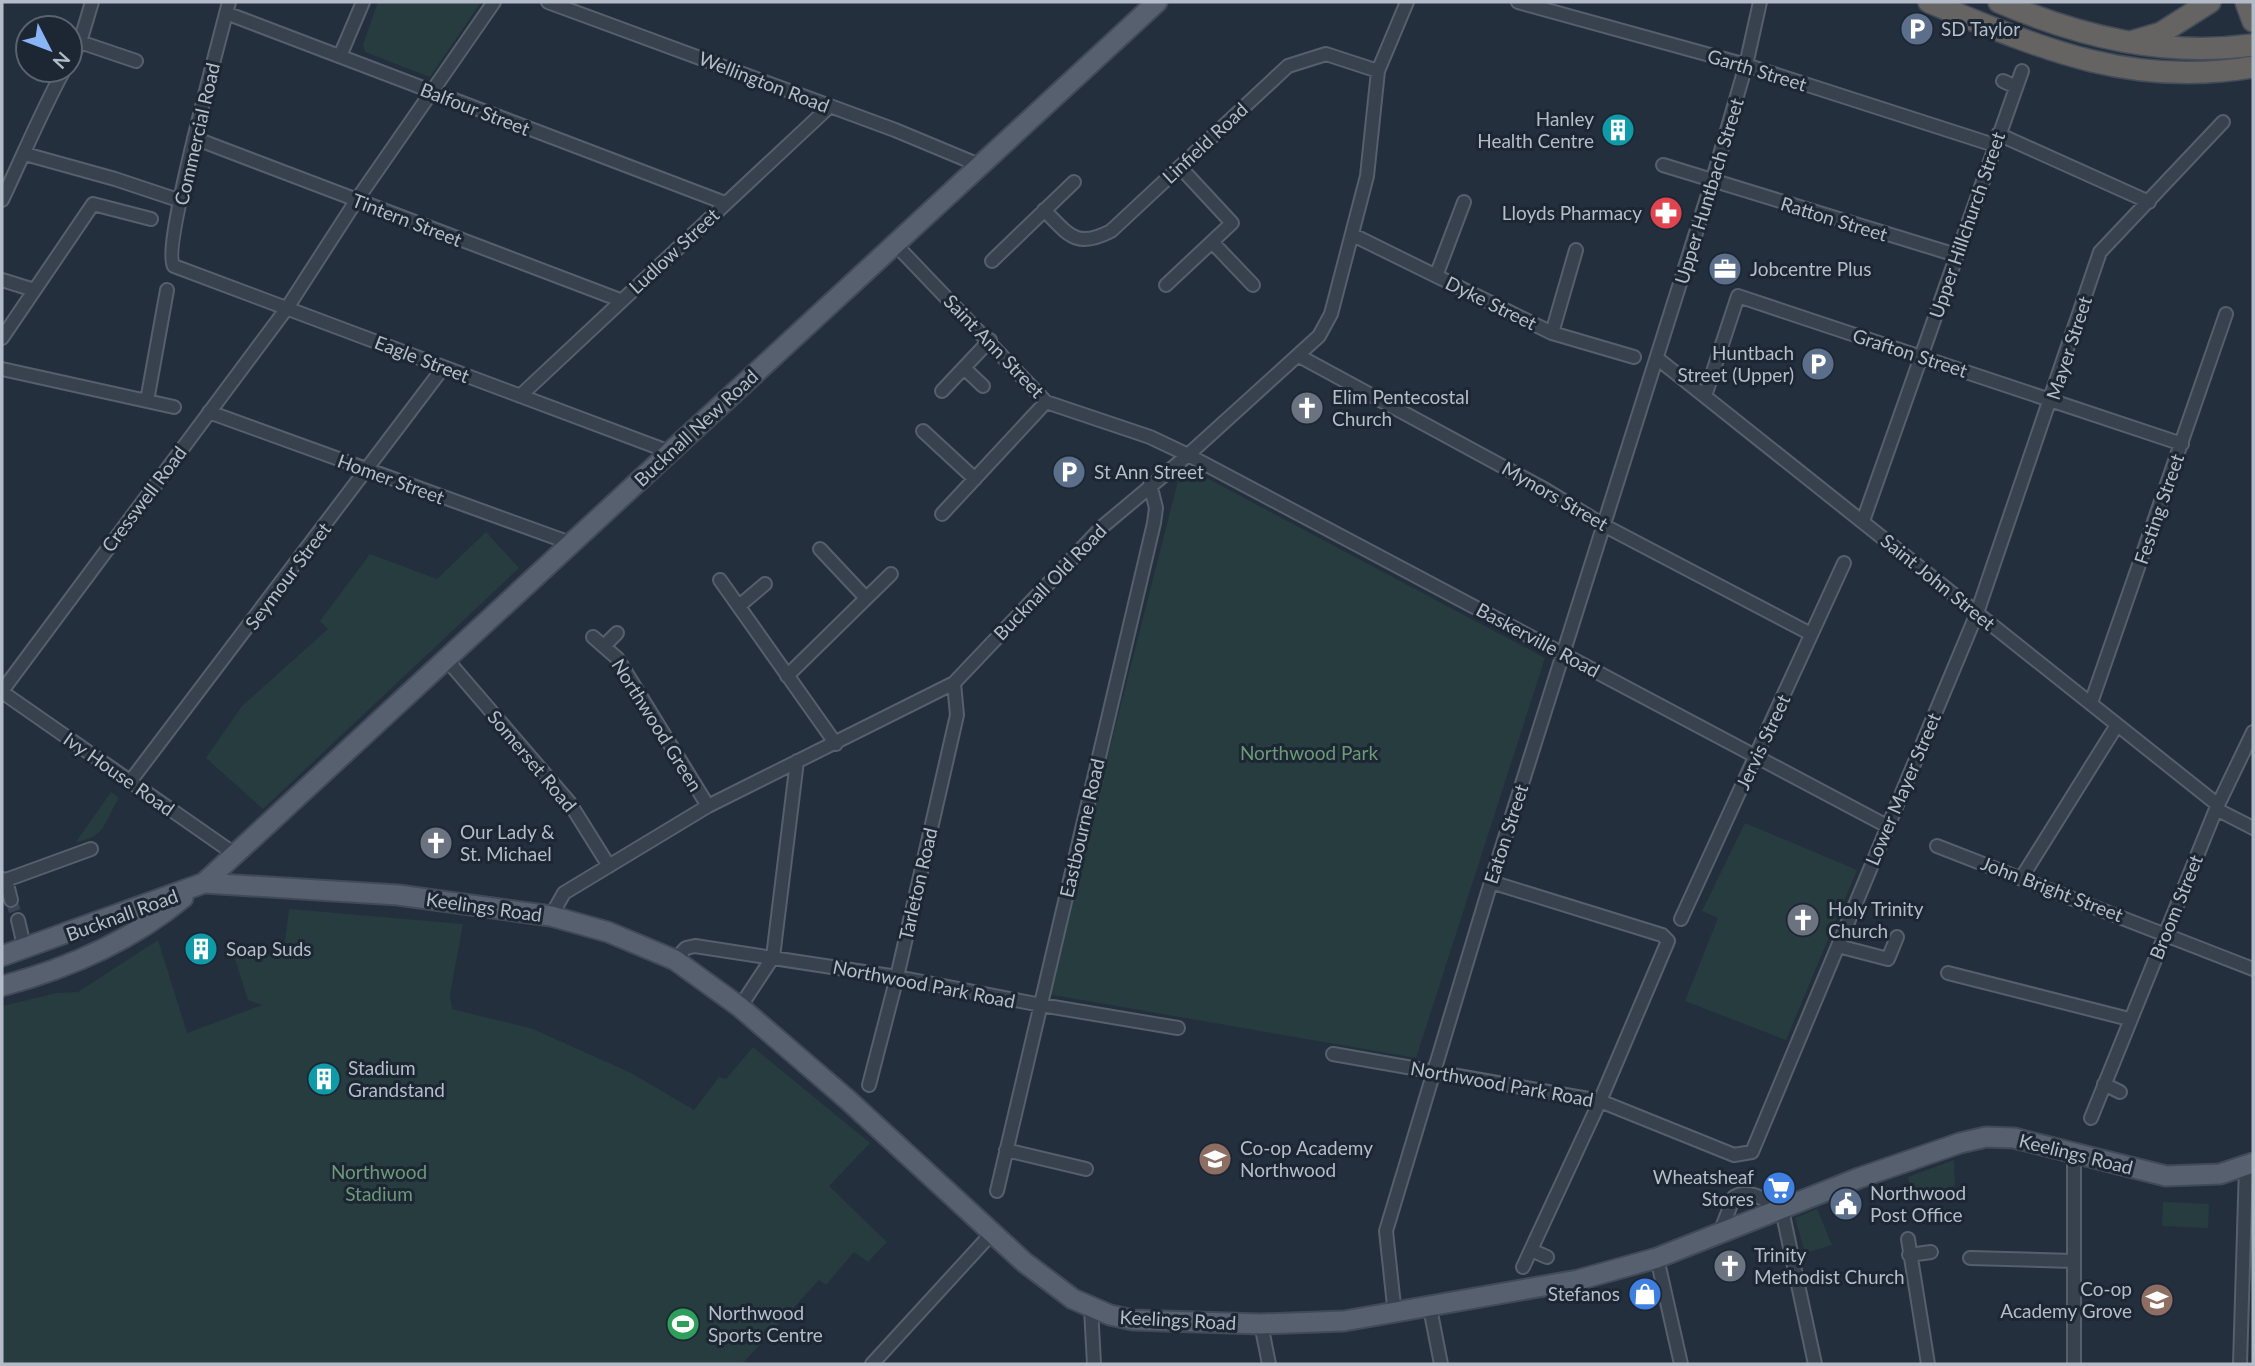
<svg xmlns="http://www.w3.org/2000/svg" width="2255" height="1366" viewBox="0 0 2255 1366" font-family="Lato,sans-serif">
<rect width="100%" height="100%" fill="#242f3e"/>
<!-- green -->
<path fill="#263c3f" d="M378,2h103l-51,75 -65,-25 -2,-7z
M1203,476l342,182 -129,400 -369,-64 131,-513z
M486,532l33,36 -256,241 -57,-51 36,-52 86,-77 -8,-8 50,-67 67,25z
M111,792l8,6c-15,23 -12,39 -43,44z
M1745,823l112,47 -71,170 -101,-39 33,-83 -16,-7z
M289,909l174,15 -13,70 2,15 81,20 98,44 63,37 25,-33 7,2 27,-32 117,96 -41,43 58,56 -19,20 -14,-10 -28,33 -7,-5 -77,84h-740v-358l55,-13 21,-1 80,-52 29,93 75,-28 -14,-5 -14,-44 50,-4z
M1954,1160l1,26 -43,10 -4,-19z
M2163,1202l46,2 -1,24 -46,-2z
M1817,1209l15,36 -27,8 -10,-35z"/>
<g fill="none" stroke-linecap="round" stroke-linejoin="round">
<!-- minor-tunnel -->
<path stroke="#3a4453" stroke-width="12" stroke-dasharray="12 6" stroke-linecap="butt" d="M11,900l7,20"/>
<defs>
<path id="minor" d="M229,2c-8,33 -68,248 -55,264l496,186
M548,2l347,128 84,35
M1518,2l228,63 248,80
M226,13l499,190
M80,42l56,19
M340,56l23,-54
M70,60l10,-18 12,-40
M2003,81l13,6
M1998,134l151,68
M194,138l426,162
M25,154l90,25 66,22
M1663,165l293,90
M2,200c21,-44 39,-88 62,-130
M1044,210c25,25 32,39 67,21l177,-165 38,-12 52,17
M1353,235l199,98 82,24
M1212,242l41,43
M894,243l152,159 104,35 38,18 699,371
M992,261l82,-79
M1436,276l28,-74
M2,280l32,10
M1166,285l66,-62 -52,-56
M1552,333l24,-83
M2,338l91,-134 58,15
M1299,356l247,134 59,36 206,108
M1658,359l560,446
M964,368l19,18
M2,369l172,38
M942,391l48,-51
M520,396l309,-289
M1705,396l33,-100 444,148
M147,401l20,-111
M209,412l364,132
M923,431l52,48
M942,514l104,-112
M1863,521l159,-450
M820,549l46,49
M720,580l116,164
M739,606l26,-22
M593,637l24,21 91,148
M604,646l13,-13
M447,660l122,142 40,64
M787,676l104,-102
M2,691l285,-383 69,-107 138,-199
M2,692l234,163
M2091,703l135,-389
M129,783l314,-415
M2216,809l37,19
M1937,846l316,123
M2022,877l95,-152
M2,879l4,1 85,-31
M6,880l5,20
M1491,882l171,53 6,6 -68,160 -77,166
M551,916l13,-23 144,-87 246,-123 148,-156 86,-72 131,-119 12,-22 36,-138 11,-105 29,-69
M1681,919l163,-356
M18,920l7,30
M1838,946l50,13 9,-22
M675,960l11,-12 9,-2 202,31 144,28 137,23
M1948,973l181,46
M740,1007l33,-50 24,-196
M1333,1054l267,47 134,54 18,-3 225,-539 123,-361 123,-130
M2104,1084l16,8
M869,1085l28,-108 60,-262 -3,-32
M2091,1118l125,-309 37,-77
M1006,1150l80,19
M997,1191l157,-668 2,-15 -6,-24
M1719,1235l15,-38c16,-10 33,5 48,13l33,154
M1908,1239l20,125
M1531,1250l16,7
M1909,1255l22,-3
M1657,1258l24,106
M1970,1258l103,3
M1091,1308l3,56
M1430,1308l11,56
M1395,1315l-9,-84 105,-349 221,-700 34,-117 14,-63
M1261,1324l8,40
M872,1364l121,-132
M2074,1364v-211
M2240,1364l6,-198"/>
<path id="primary" d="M204,883l194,12 153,21 57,16 67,28 65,47 108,93 176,162 49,37 37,16 23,5 128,4 83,-3 234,-41 79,-22 202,-80 101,-35 26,-6 28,1 152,38 54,-2 33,-11
M2,956l202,-73 953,-881
M2,986c64,-17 129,-45 181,-88"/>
<path id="trunk" d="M1929,2c111,46 201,86 324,65
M1999,2c82,35 165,55 254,43
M2246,2l7,19
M2134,41l27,-8 49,-31"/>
</defs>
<!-- minor casing -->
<use href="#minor" stroke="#565f6c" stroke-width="16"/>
<!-- primary casing -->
<use href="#primary" stroke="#414a57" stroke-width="23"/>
<!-- trunk casing -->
<use href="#trunk" stroke="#434c59" stroke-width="24"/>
<!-- minor -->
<use href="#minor" stroke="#38414e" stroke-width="12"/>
<!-- primary -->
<use href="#primary" stroke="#56606e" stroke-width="19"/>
<!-- trunk -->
<use href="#trunk" stroke="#656462" stroke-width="21"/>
</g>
<!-- icons -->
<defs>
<symbol id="parking-disc" viewBox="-11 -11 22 22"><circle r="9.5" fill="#5c6f8a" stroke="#1d2633"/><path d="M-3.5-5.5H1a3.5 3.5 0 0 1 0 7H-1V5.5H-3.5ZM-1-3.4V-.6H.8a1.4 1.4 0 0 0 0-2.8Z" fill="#fff"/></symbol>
<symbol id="building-disc" viewBox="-11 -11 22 22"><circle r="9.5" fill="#0f9aa8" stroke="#1d2633"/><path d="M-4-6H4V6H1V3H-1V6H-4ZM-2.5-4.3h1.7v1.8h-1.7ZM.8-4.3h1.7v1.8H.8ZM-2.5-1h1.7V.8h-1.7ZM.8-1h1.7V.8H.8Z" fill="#fff"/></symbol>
<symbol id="pharmacy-disc" viewBox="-11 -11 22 22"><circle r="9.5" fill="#e0444e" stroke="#1d2633"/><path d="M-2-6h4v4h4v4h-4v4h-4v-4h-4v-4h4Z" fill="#fff"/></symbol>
<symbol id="office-disc" viewBox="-11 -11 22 22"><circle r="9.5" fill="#5c6f8a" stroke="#1d2633"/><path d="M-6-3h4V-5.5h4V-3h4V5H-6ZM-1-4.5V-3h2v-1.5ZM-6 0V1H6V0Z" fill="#fff"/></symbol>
<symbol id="church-disc" viewBox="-11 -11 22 22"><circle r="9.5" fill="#6b7280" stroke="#1d2633"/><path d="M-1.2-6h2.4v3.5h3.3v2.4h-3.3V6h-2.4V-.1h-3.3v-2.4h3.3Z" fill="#fff"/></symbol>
<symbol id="school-disc" viewBox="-11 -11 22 22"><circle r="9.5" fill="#8d6e63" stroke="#1d2633"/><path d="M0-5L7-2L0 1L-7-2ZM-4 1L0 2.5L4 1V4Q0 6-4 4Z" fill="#fff"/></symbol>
<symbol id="supermarket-disc" viewBox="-11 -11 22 22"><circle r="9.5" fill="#3f7fe0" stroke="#1d2633"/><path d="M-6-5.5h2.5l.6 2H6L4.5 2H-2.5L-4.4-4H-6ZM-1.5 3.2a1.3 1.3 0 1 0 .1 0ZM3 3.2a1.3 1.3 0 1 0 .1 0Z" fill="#fff"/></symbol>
<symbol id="civic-disc" viewBox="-11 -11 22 22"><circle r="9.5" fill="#5c6f8a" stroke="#1d2633"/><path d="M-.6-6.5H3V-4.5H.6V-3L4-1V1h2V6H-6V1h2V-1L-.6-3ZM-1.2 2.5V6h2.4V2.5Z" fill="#fff"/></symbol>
<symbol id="shop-disc" viewBox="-11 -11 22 22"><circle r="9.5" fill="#3f7fe0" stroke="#1d2633"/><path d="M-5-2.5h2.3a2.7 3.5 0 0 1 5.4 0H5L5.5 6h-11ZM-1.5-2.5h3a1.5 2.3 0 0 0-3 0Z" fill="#fff"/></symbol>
<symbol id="stadium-disc" viewBox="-11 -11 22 22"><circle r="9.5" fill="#2e9e5b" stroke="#1d2633"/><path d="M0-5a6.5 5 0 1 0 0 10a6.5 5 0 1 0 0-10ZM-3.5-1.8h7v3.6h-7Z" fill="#fff"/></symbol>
</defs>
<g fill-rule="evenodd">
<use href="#parking-disc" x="1898" y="10" width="38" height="38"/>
<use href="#building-disc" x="1599" y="111" width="38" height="38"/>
<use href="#pharmacy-disc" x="1647" y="194" width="38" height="38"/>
<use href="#office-disc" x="1706" y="250" width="38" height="38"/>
<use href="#parking-disc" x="1799" y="345" width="38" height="38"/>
<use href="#church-disc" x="1288" y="389" width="38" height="38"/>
<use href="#parking-disc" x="1050" y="453" width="38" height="38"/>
<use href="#church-disc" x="417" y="824" width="38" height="38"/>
<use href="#church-disc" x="1784" y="901" width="38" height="38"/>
<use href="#building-disc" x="182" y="930" width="38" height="38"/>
<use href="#building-disc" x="305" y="1060" width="38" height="38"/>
<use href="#school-disc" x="1196" y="1140" width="38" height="38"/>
<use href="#supermarket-disc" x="1760" y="1169" width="38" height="38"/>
<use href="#civic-disc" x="1827" y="1185" width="38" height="38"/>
<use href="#church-disc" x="1711" y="1247" width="38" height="38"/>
<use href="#shop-disc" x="1626" y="1275" width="38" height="38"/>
<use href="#school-disc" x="2138" y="1281" width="38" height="38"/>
<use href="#stadium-disc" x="664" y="1305" width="38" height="38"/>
</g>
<g text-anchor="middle" stroke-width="6" stroke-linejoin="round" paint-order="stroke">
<!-- poi labels -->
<g font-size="19" fill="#b4bcc9" stroke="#1d2633" text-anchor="start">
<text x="1941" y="36">SD Taylor</text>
<text x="1594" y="126" text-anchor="end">Hanley<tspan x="1594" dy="22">Health Centre</tspan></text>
<text x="1642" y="220" text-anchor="end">Lloyds Pharmacy</text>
<text x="1750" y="276">Jobcentre Plus</text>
<text x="1794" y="360" text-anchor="end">Huntbach<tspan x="1794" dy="22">Street (Upper)</tspan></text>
<text x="1332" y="404">Elim Pentecostal<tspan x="1332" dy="22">Church</tspan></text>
<text x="1094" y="479">St Ann Street</text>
<text x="460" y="839">Our Lady &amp;<tspan x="460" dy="22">St. Michael</tspan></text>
<text x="1828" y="916">Holy Trinity<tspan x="1828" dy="22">Church</tspan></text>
<text x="226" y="956">Soap Suds</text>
<text x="348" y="1075">Stadium<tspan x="348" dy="22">Grandstand</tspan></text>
<text x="1240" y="1155">Co-op Academy<tspan x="1240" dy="22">Northwood</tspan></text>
<text x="1754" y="1184" text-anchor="end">Wheatsheaf<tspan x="1754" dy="22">Stores</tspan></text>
<text x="1870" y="1200">Northwood<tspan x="1870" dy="22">Post Office</tspan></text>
<text x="1754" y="1262">Trinity<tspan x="1754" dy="22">Methodist Church</tspan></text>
<text x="2132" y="1296" text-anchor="end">Co-op<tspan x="2132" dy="22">Academy Grove</tspan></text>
<text x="1620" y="1301" text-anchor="end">Stefanos</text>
<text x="708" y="1320">Northwood<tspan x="708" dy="22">Sports Centre</tspan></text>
</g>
<!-- street labels -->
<g font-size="19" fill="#b4bcc9" stroke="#1d2633">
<text transform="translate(1757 70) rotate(17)" y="7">Garth Street</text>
<text transform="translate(764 82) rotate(21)" y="7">Wellington Road</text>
<text transform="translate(475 109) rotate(21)" y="7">Balfour Street</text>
<text transform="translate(197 134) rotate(-77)" y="7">Commercial Road</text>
<text transform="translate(1205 143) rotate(-43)" y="7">Linfield Road</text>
<text transform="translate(1709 191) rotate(-73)" y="7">Upper Huntbach Street</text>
<text transform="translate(1834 219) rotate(17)" y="7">Ratton Street</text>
<text transform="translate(407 220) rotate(21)" y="7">Tintern Street</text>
<text transform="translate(1967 225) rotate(-71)" y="7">Upper Hillchurch Street</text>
<text transform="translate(674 251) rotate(-43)" y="7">Ludlow Street</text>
<text transform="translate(1491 303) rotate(26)" y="7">Dyke Street</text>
<text transform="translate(994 346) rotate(46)" y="7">Saint Ann Street</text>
<text transform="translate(2069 348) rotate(-72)" y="7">Mayer Street</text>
<text transform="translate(1910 353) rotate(18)" y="7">Grafton Street</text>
<text transform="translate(422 359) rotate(21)" y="7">Eagle Street</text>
<text transform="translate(696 428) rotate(-43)" y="7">Bucknall New Road</text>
<text transform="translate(391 479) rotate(20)" y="7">Homer Street</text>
<text transform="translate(1555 496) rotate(30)" y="7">Mynors Street</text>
<text transform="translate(144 499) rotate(-53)" y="7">Cresswell Road</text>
<text transform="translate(2159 509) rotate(-71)" y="7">Festing Street</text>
<text transform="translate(288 576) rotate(-53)" y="7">Seymour Street</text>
<text transform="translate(1050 582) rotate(-46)" y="7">Bucknall Old Road</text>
<text transform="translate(1938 582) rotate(39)" y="7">Saint John Street</text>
<text transform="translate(1538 640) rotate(28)" y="7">Baskerville Road</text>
<text transform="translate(657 725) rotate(58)" y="7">Northwood Green</text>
<text transform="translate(1763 742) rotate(-65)" y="7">Jervis Street</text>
<text transform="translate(532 761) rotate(50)" y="7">Somerset Road</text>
<text transform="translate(119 774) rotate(35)" y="7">Ivy House Road</text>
<text transform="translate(1903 789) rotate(-67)" y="7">Lower Mayer Street</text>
<text transform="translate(1082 828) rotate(-77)" y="7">Eastbourne Road</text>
<text transform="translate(1506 834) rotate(-72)" y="7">Eaton Street</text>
<text transform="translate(918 884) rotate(-77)" y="7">Tarleton Road</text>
<text transform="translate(2052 889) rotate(21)" y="7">John Bright Street</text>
<text transform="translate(484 907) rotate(8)" y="7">Keelings Road</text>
<text transform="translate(2176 907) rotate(-68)" y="7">Broom Street</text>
<text transform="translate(122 915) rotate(-20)" y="7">Bucknall Road</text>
<text transform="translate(924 984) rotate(11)" y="7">Northwood Park Road</text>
<text transform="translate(1502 1084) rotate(10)" y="7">Northwood Park Road</text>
<text transform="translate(2076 1154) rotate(14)" y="7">Keelings Road</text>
<text transform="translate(1178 1320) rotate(3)" y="7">Keelings Road</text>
</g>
<!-- park labels -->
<g font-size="19" fill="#6b9a76" stroke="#1d2633">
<text x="1309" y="760">Northwood Park</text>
<text x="379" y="1179">Northwood<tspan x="379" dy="22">Stadium</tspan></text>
</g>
</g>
<!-- border -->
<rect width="2255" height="1366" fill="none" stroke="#b4bcc9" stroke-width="7"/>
<!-- north arrow -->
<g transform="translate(49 49) rotate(132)"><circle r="33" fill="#1d2633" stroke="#59626f" stroke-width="2"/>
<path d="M0-5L12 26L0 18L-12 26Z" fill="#8ab4f8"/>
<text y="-10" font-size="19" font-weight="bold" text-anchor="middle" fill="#b4bcc9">N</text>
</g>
</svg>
